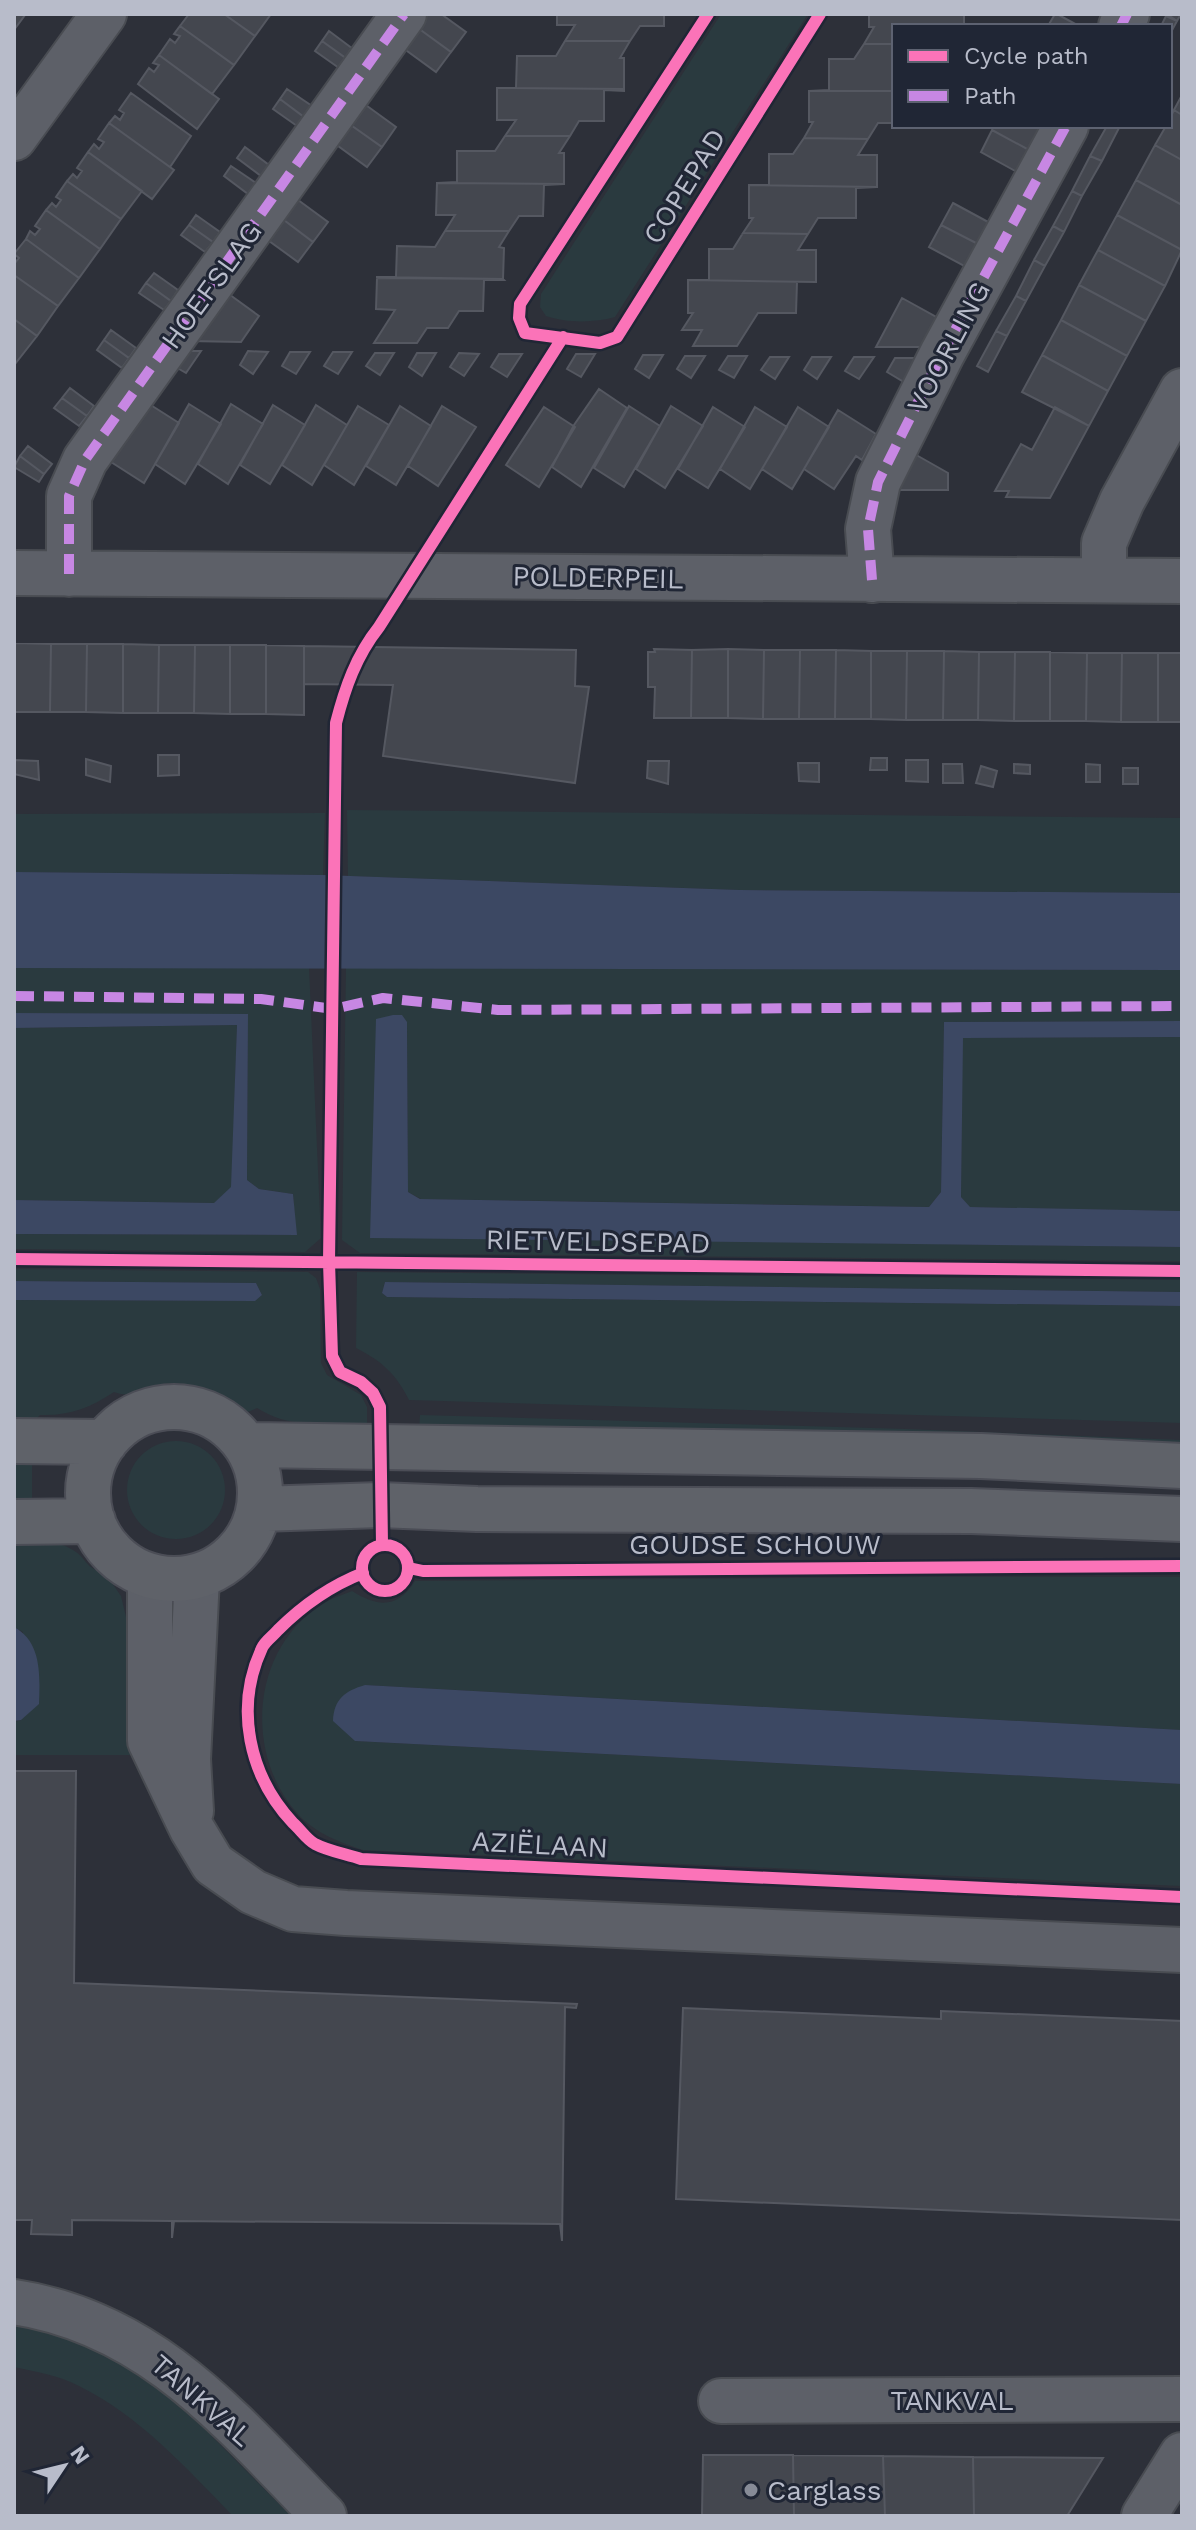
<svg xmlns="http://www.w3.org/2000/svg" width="1196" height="2530" viewBox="0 0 1196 2530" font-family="'Work Sans',sans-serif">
<rect width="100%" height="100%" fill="#2d3039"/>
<!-- green -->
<path fill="#2a3a3f" d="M721,14h87l-193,303c-21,6 -49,6 -69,-1l-6,-9 1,-13z
M347,810l835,8v75l-442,-3 -392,-14z
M325,813l-2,62 -309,-3v-58z
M309,967l12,271 -16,14 -291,-3v-15l282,1 -3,-41 -34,-5 -12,-9 1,-165 -234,-2v-45z
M346,967l836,3v51l-238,1 -3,170 -12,15 -508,-8 -13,-7 -1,-170 -37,215 812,10v14l-822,-8 -18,-13z
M237,1025l-5,162 -17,16 -201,-3v-172z
M1182,1037v174l-213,-4 -8,-10 1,-159z
M14,1269l294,3 8,6 4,11 1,74 6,12 34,20 6,12v22l-44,3 -8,-10c-22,2 -38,-2 -58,-14l-9,4c-30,-19 -61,-35 -97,-26 -16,5 -21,12 -37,6 -24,16 -45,24 -74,23l-8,8h-18v-123l240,1 8,-6 -6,-12 -242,-2z
M357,1272l825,8v12l-797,-10 -3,11 5,4 795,9v117l-773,-23c-13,-26 -27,-39 -53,-52z
M420,1415l486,14 276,11v11l-763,-22z
M127 1490a49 49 0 1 1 98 0a49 49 0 1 1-98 0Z
M14,1453h18v54h-18z
M14,1537c19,0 42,3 59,13 15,9 11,18 32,23l16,23 12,50 -2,109h-117v-33l7,-2 2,-88 -9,-5z
M923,1577h259v153l-817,-45 -10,56 827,43v102l-819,-36c-24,-8 -48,-17 -65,-36 -55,-60 -47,-167 26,-211 8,-5 19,-8 28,-12 25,16 46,18 63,-10z
M14,2324l34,7 44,16 37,18 42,30 120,121h-58c-47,-48 -93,-100 -154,-130 -21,-11 -43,-14 -65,-19z"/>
<!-- water -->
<path fill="#3c4863" d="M14,872l309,3 417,15 442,3v77l-1168,-2z
M14,1013l234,1 -1,166 12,9 34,5 4,41 -283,-1v-34l200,3 17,-16 6,-162 -223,3z
M393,1015h9l5,7 1,170 12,7 509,8 12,-15 3,-170 238,-1v16l-219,1 -2,159 9,10 212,4v36l-812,-9 6,-219z
M14,1281l242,2 6,12 -7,6 -241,-1z
M385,1282l797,10v14l-795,-9 -5,-4z
M14,1627c28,15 26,49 25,77l-18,16 -7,1z
M365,1685l817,45v54l-827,-43 -22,-20c1,-22 12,-30 32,-36z"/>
<!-- building -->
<path fill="#44474f" stroke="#555861" stroke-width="2" d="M14,14l11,1 -11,15z
M189,14h35l31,22 -21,29 -54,-39z
M224,14h47l-16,22z
M428,14h13l25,18 -15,20 -33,-24z
M557,14h107v12h-24l-10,15h-65l10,-16h-18z
M869,14h95v12h-70v18h-30l10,-17h-5z
M1055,14h2l22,12h-31z
M1167,14h14l-4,7z
M1166,16l11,5 -7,13v-8h-9z
M180,26l54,39 -22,29 -53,-39 11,-16 5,4 5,-7 -6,-2z
M418,28l33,24 -15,20 -33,-24z
M329,31l24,18 -6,10 -25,-18z
M322,41l25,18 -8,9 -24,-17z
M565,41h65l-10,17h4v31l-127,-1h19l1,-32h39z
M864,44h30v47h-85l20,-1v-31h25z
M159,55l60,44 -22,30 -59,-45 11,-16 5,4 5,-7 -6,-2z
M497,88l127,1v2l-20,-1v31h-25l-9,15h-65l11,-16h-19z
M287,89l25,17 -8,11 -24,-18z
M809,91h85v32h-16l-10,16 -64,-1 9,-16h-4z
M131,93l60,43 -21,31 -61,-44 6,-7 5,4 4,-7 -5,-3z
M1182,95v20l-8,-5z
M280,99l24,18 -7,9 -24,-17z
M363,103l33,24 -14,20 -34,-24z
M1174,110l8,5v45l-27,-15 11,-19h4v-8z
M109,123l65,47 -22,29 -64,-47 6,-8 5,5 5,-7 -6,-3z
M348,123l34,24 -15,20 -33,-24z
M994,126h43l4,2 -12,22 -37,-20z
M1107,126h13l-18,35 -12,-5z
M992,130l37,20 -12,22 -36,-20z
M505,136h65l-11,17h5v31l-127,-1 20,-1v-31h38z
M804,138l64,1 -10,16h19v32l-128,-2h20v-31h24z
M1155,145l27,15v45l-46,-25z
M245,147l24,18 -8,11 -24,-18z
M88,152l54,39 -21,28 -54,-38 6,-7 4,4 5,-7 -5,-3z
M1090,156l12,5 -20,35 -10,-5z
M231,166l25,17 -8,11 -24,-18z
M1136,180l46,25v45l-65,-35z
M67,181l54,38 -21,30 -54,-39 6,-7 4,4 5,-7 -5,-3z
M437,183l127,1 -20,1 -1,31h-24l-10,15h-64l10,-16h-19z
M749,185l128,2 -21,1v30h-38l-10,16 -65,-1 10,-15h-4z
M1072,191l10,5 -18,36 -11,-6z
M294,197l34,25 -15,20 -33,-25z
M953,203l37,20 -12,21 -37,-19z
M46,210l54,39 -21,29 -53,-39 4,-8 5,4 5,-6 -5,-3z
M196,215l24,17 -7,10 -24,-17z
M1117,215l65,35 -17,36 -67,-36z
M280,217l33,25 -15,20 -33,-24z
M189,225l24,17 -8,10 -24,-17z
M941,225l37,19 -12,23 -37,-20z
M1053,226l11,6 -19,34 -11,-6z
M445,231h64l-10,16 5,1 -1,31 -127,-2h20l1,-31 38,1z
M743,233l65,1 -10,16h18v32l-128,-2h21v-31h24z
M26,239l53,39 -21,28 -44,-31v-11l5,-6 -5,-4z
M1098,250l67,36 -19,35 -67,-36z
M1034,260l11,6 -19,35 -10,-5z
M154,273l24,17 -7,11 -25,-18z
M14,275l44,31 -21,30 -23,-17z
M377,278l126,1 1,1h-20l-1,31h-24l-11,17h-21l-10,15h-43l21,-33 -19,-1z
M688,280l128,2h-19l-1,31h-38l-21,33h-44l9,-16h-20l11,-17h-5z
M146,283l25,18 -7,9 -25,-17z
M1079,285l67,36 -19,35 -66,-36z
M226,292l33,24 -18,26 -51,-1z
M1016,296l10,5 -19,35 -11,-5z
M902,298l36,20 -16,29h-46z
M14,319l23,17 -22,28 -1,-1z
M1061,320l66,36 -19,35 -66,-36z
M111,330l25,18 -7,10 -25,-18z
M996,331l11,5 -19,36 -11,-6z
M104,340l25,18 -7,10 -25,-18z
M183,351h18l-15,22 -12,-7z
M248,351l20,1 -15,22 -13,-9z
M290,352h20l-14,22 -14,-8z
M333,352h19l-14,22 -14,-8z
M375,353h19l-14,22 -14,-9z
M417,353h19l-14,23 -13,-9z
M459,353l20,1 -15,22 -14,-9z
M499,354h23l-15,23 -16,-10z
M576,354h19l-14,23 -14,-8z
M643,355h20l-14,23 -14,-9z
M1042,355l66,36 -19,35 -67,-34z
M685,356h20l-14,22 -14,-9z
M728,356h19l-13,22 -15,-8z
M770,357h19l-14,22 -14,-9z
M812,357h19l-14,22 -13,-9z
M854,357h20l-15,22 -14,-8z
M895,358h22l-13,24 -17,-10z
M70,388l24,18 -7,10 -25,-18z
M599,389l28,19 -46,79 -29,-20 22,-42z
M62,398l25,18 -8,10 -25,-18z
M146,402l33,21 -35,60 -33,-21z
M189,404l32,20 -36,60 -30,-20z
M231,404l32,20 -35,60 -30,-20z
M273,405l32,20 -35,59 -30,-19z
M316,405l31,20 -35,60 -30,-20z
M358,406l31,19 -35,60 -30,-20z
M400,406l31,20 -35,59 -30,-19z
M442,406l34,21 -38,59 -30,-20z
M629,406l31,20 -36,61 -30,-19z
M671,406l32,20 -38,62 -29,-19z
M544,407l31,20 -36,60 -33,-22z
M713,407l32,20 -37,61 -30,-19z
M755,407l32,20 -37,62 -30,-20z
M798,407l31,20 -37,62 -30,-20z
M1055,407l34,19 -39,72 -44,-1 3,-6h-14l26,-47 11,6z
M838,410l38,24 -14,26 -6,-4 -22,33 -30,-20z
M28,446l24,18 -8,10 -24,-18z
M911,452l37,21v17h-57z
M20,456l24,18 -5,8 -25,-15z
M14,643h1v69h-1z
M15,643l36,1 -1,68h-35z
M51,644h36l-1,68h-36z
M87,644h36v69l-37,-1z
M123,644l36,1 -1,68h-35z
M159,645h36l-1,68h-36z
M195,645h35v69l-36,-1z
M230,645h36v69h-36z
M266,645l38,1v69l-38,-1z
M304,646l272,4 -1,36 14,1 -14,96 -192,-27 10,-71 -89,-1z
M654,649l38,1 -1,68h-37l1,-31h-7v-35h7z
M728,649l36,1 -1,69 -35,-1z
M728,649v69h-37l1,-68z
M764,650h36l-1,69h-36z
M800,650h36l-1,69h-36z
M836,650l35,1v68h-36z
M871,651h36l-1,69 -35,-1z
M907,651h37l-1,69h-37z
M944,651l35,1 -1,68h-35z
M979,652h36l-1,69 -36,-1z
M1015,652h35v69h-36z
M1050,652l37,1 -1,68h-36z
M1087,653h35l-1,69 -35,-1z
M1122,653h36v69h-37z
M1158,653h24v69h-24z
M158,755h21v20l-21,1z
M871,758h16v12h-17z
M86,759l25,7 -1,16 -24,-7z
M14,760l24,1 1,19 -25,-6z
M906,760h22v22l-22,-1z
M648,761h21l-1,23 -21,-6z
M798,763h21v19l-20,-1z
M943,764h19l1,19h-20z
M1014,764l16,1v9l-16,-1z
M1086,764l14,1v17h-14z
M981,766l16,5 -4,16 -17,-4z
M1123,768h15v16h-15z
M14,1771h62l-2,212 503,21 -1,4 -11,-1 -3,234 -2,-17 -386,-3 -2,17v-17l-100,-1v15l-41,-1 1,-14h-18z
M683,2008l258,11v-8l241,10v199l-506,-21z
M703,2455h90l1,61h-92z
M793,2455l90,1 2,60h-91z
M883,2456l90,1 1,59h-89z
M973,2457l130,1 -36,58h-93z"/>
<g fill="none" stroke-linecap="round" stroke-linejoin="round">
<defs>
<path id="minor" d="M1121,26l6,-12
M14,138l90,-124
M14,573l1168,8
M69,574v-78l16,-36 319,-446
M872,580l-4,-51 10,-47 64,-128 124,-228
M1104,580v-37l18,-42 60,-110
M150,1576v165l42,88 21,35 40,28 40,17 53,4 836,37
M191,1811l-3,-52 9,-182
M14,2302c138,21 218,120 310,214
M721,2401l461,-2
M1144,2516l38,-61"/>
<path id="major" d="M88 1493a86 86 0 1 1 172 0a86 86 0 1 1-172 0Z
M14,1441l91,1
M246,1445l735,11 201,10
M260,1509l120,-4 97,4 494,2 211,8
M14,1522l79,-1"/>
</defs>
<!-- minor casing -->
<use href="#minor" stroke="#494c52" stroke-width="48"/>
<!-- major casing -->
<use href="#major" stroke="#4b4d56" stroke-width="48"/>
<!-- minor -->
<use href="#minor" stroke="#5d6068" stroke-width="44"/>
<!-- major -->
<use href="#major" stroke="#5f6269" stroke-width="44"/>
<!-- quiet -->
<path stroke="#c787e3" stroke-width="10" stroke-dasharray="20 10" stroke-linecap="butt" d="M1121,26l6,-12
M69,574v-78l16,-36 319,-446
M872,580l-4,-51 10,-47 64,-128 124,-228
M14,996l247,3 72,10 50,-11 115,12 684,-4"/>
<defs>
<path id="cycleway" d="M708,14l-188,290 -1,14 6,15 75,10 17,-6 203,-323
M14,1259l1168,12
M382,1544l-2,-137 -7,-14 -12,-11 -21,-10 -8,-16 -3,-94 7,-539c9,-35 20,-67 43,-96l184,-290
M362 1568a23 23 0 1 1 46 0a23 23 0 1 1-46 0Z
M409,1568l14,3 759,-5
M363,1573c-33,13 -60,32 -85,57 -5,6 -13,11 -16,18 -28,60 -13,128 31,175 7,6 14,17 22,21 13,7 31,10 46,15l821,38"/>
</defs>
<!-- cycleway casing -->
<use href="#cycleway" stroke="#202635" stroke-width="17"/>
<!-- cycleway -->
<use href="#cycleway" stroke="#fb73b8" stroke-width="12"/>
</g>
<!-- markers -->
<circle fill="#878b97" stroke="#202635" stroke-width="3" cx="751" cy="2490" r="8"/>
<g text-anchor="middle" stroke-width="6" stroke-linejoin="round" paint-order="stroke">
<!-- street labels -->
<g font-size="28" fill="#b8bcca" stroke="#202635">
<text transform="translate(684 186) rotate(-58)" y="10">COPEPAD</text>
<text transform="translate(211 285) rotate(-54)" y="10">HOEFSLAG</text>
<text transform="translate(948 347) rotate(-62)" y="10">VOORLING</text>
<text transform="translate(598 577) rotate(1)" y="10">POLDERPEIL</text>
<text transform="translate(598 1241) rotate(1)" y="10">RIETVELDSEPAD</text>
<text x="755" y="1554">GOUDSE SCHOUW</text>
<text transform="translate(540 1844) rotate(3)" y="10">AZIËLAAN</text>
<text transform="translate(202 2400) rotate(41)" y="10">TANKVAL</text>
<text x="952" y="2410">TANKVAL</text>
</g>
<!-- poi labels -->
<g font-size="28" fill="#b8bcca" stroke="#202635" text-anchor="start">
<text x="767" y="2500">Carglass</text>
</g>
</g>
<!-- border -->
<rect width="1196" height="2530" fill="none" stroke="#b8bcca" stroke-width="32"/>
<!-- legend -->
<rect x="892" y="24" width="280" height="104" fill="#202635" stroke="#5d6271" stroke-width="2"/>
<rect x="908" y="50" width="40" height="12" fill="#fb73b8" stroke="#5d6271" stroke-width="2"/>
<text x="964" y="64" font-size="24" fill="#b8bcca">Cycle path</text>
<rect x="908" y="90" width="40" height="12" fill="#c787e3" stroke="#5d6271" stroke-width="2"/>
<text x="964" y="104" font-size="24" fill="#b8bcca">Path</text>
<!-- north arrow -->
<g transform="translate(64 2466) rotate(55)" stroke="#202635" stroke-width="6" paint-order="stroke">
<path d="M0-6L14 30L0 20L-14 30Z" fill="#b8bcca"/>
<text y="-12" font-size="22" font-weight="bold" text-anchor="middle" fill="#b8bcca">N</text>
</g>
</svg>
